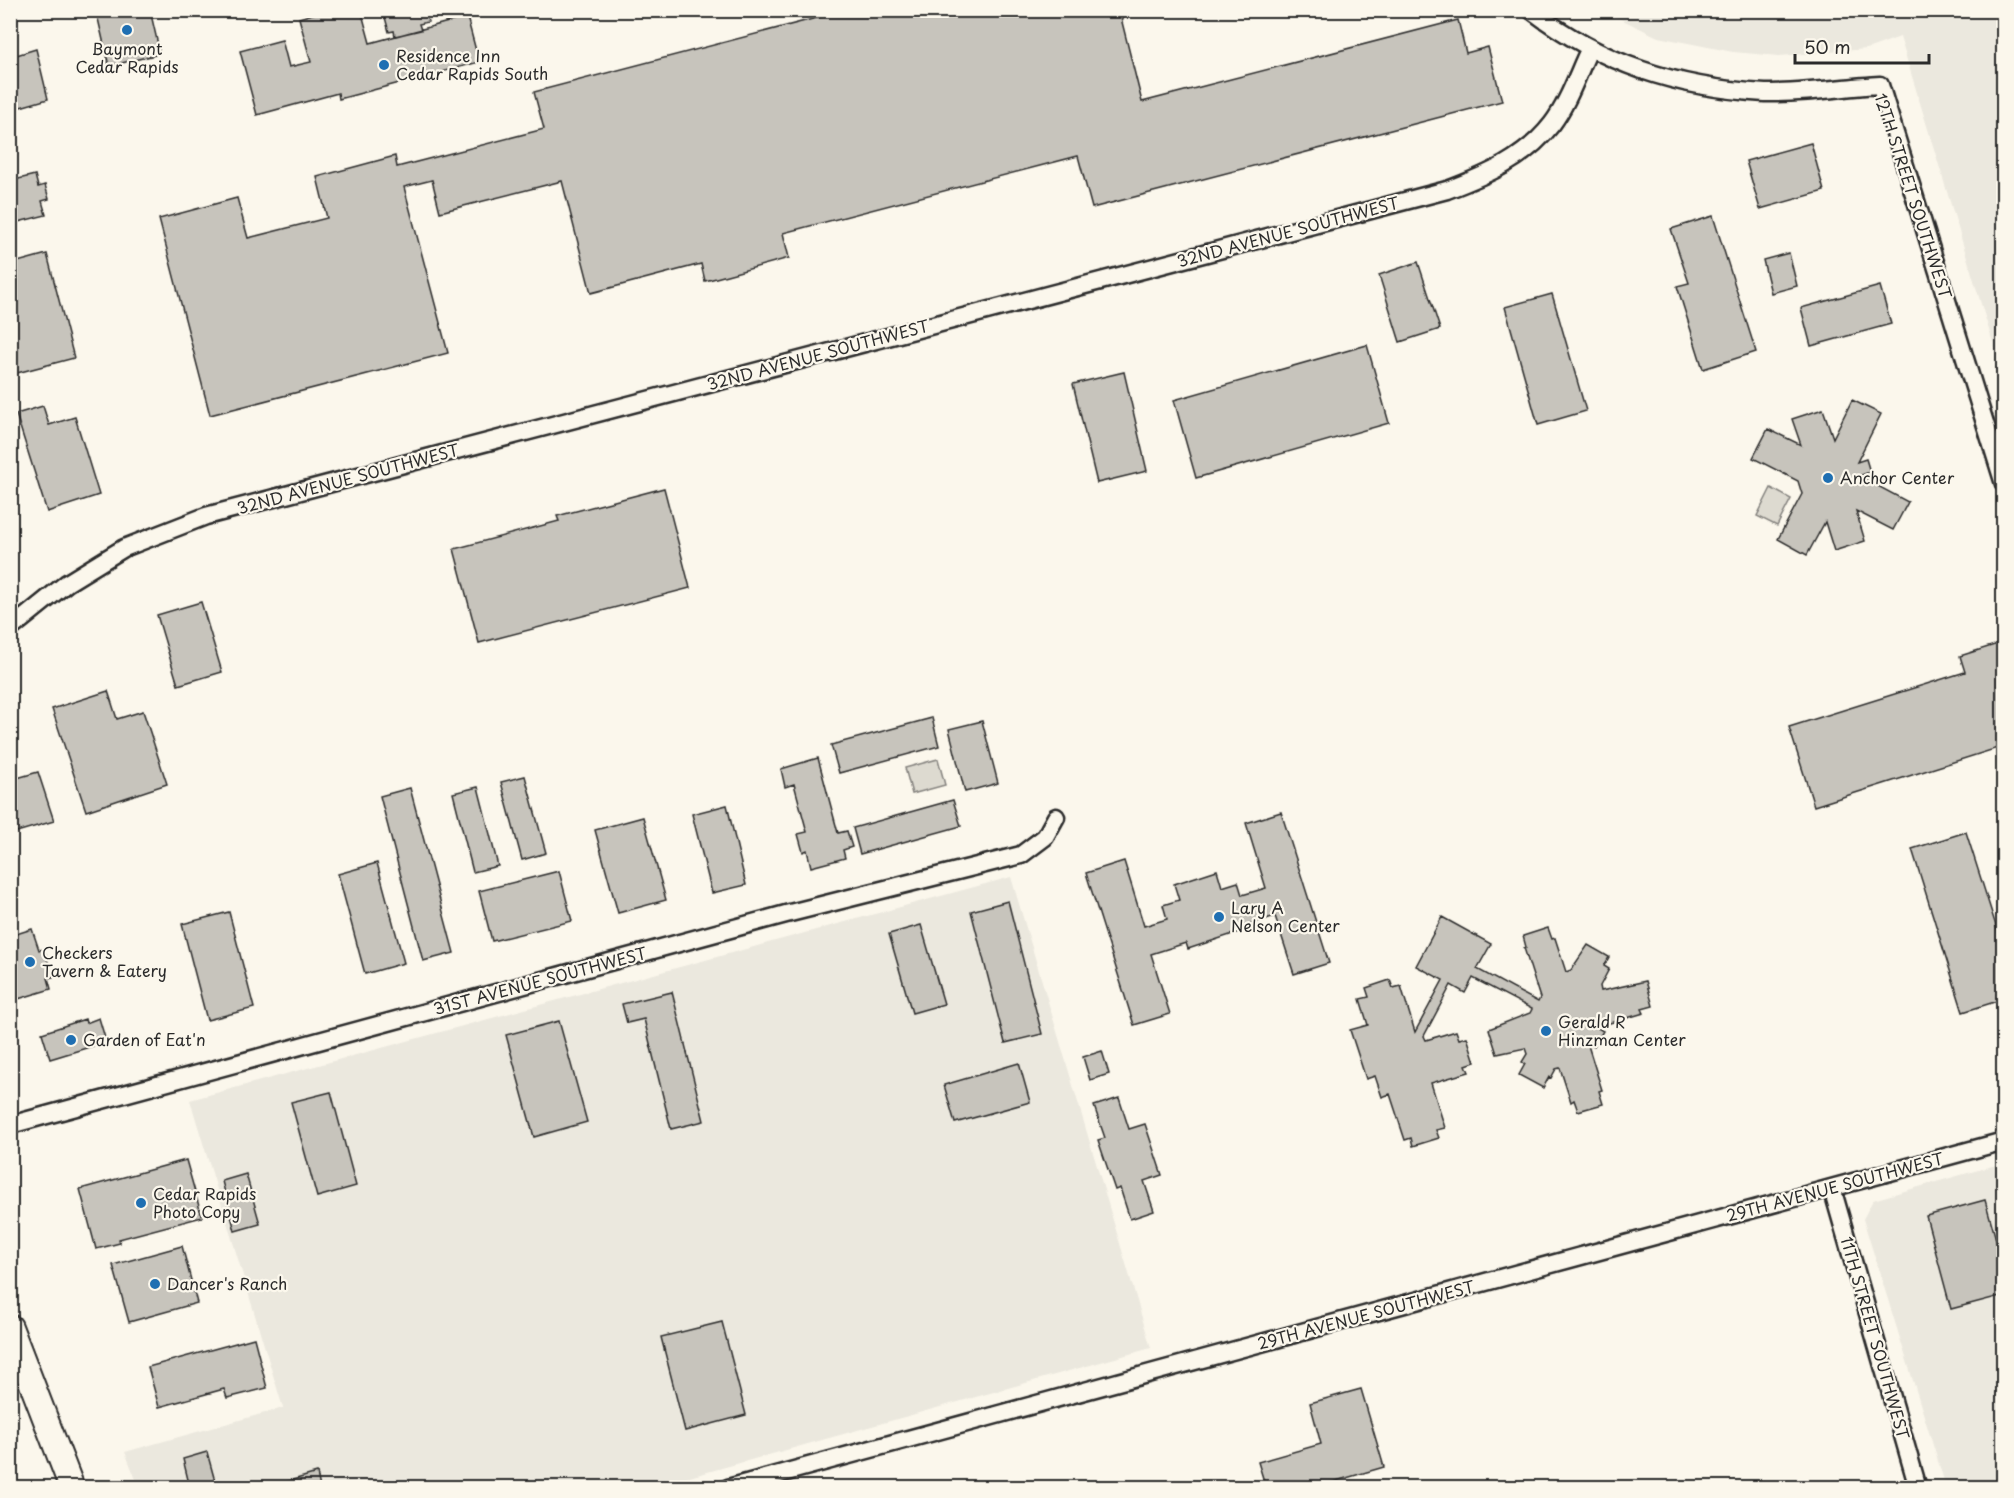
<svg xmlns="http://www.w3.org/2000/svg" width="2014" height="1498" viewBox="0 0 2014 1498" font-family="'Playpen Sans',sans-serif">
<rect width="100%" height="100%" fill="#fbf7ec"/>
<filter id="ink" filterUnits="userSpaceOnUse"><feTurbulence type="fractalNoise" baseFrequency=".0167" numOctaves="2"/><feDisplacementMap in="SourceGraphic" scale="12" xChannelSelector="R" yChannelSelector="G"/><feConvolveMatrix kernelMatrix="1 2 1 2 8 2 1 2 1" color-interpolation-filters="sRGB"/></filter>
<g filter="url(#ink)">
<!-- built -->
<path fill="#ebe8de" d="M1604,11h399v365l-103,-339 -33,12 -88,7 -46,-4 -75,-15z
M1011,877l140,471 -497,139h-515l-14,-35 158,-44 -93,-308z
M2003,1163v324h-57l-83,-268 10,-19z"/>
<!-- green -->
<path fill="#dddad0" stroke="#84827e" stroke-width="1.5" d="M1771,488l20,11 -14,27 -20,-10z
M938,759l7,26 -33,9 -7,-26z"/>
<!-- building -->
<path fill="#c7c4bc" stroke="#2b2b2b" stroke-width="1.5" d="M96,10h54l9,39 -4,6 -46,11z
M361,10l9,33 97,-26 12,45 -140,37 -1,-6 -81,22 -17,-64 42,-11 7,27 22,-5 -12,-44 27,-8z
M383,10h42l3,12 -9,2 2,6 -26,6 -1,-5 -5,1z
M847,10h272l23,92 316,-82 8,33 22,-6 14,54 -410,107 -14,-52 -295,77 6,25 -84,23 -4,-17 -110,29 -29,-112 -122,31 -8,-32 -28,7 44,166 -238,62 -51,-196 78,-21 11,40 79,-20 -10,-41 78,-21 2,11 147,-38 -10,-37z
M36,49l12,50 -38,11v-53z
M1811,143l13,48 -64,18 -14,-48z
M35,175l3,12 7,-2 4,14 -7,2 4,14 -36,9v-43z
M1713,216l43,136 -53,17 -26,-83 12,-3 -18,-54z
M1789,253l8,33 -26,7 -8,-33z
M47,254l27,104 -61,16 -3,-11v-99z
M1418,262l22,67 -40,13 -21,-67z
M1880,286l11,38 -80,22 -10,-38z
M1552,294l34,117 -48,14 -33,-118z
M1367,345l22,78 -193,55 -22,-78z
M1124,372l23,99 -50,12 -24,-99z
M1852,400l29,14 -24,48 9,-3 4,13 -11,4 49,26 -15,28 -37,-19 9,30 -31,10 -9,-29 -18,33 -29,-16 24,-45 -4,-13 -45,-23 15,-29 33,16 -9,-26 31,-10 10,29z
M43,406l6,19 26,-8 24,78 -52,17 -31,-98z
M664,488l26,100 -211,55 -25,-94 105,-28 -2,-5z
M201,602l21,70 -44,13 -21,-70z
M2004,642v104l-190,60 -25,-79 176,-55 -5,-16z
M108,691l9,28 26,-8 24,73 -81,27 -34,-102z
M932,718l7,28 -100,27 -8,-28z
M982,721l16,62 -33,9 -16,-63z
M818,758l20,75 9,-2 5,16 -9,3 2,8 -34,9 -4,-17 -4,2 -5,-18 9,-2 -13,-48 -9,3 -4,-18z
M38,772l16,49 -44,13v-54z
M525,776l21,77 -24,7 -21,-78z
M478,787l20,79 -25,6 -20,-79z
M410,788l44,165 -31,8 -43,-165z
M953,800l8,26 -101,28 -7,-26z
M727,805l19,80 -34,8 -20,-79z
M1281,812l48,151 -35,11 -19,-58 -33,11v4l-54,18 -2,-6 -35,11 19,60 -36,11 -48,-152 38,-12 20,65 23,-7 -4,-14 16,-5 -5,-16 43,-14 5,17 16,-5 4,13 24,-7 -20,-65z
M643,817l23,83 -48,13 -23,-83z
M1966,832l38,119v48l-41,13 -51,-163z
M377,863l27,100 -39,11 -27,-100z
M559,871l13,50 -80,20 -13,-50z
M1008,901l34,133 -37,9 -34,-132z
M229,912l25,96 -47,12 -25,-96z
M1442,917l49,27 -14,25 61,33 2,-4 -16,-50 2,-1 -3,-11 25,-8 4,11 3,-1 11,34 5,-2 17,-25 21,12 -5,9 5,3 -9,17 1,5 45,-10 7,25 -11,3 2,4 -48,14 7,4 -9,15 -7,-4 15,48 -3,1 4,13 -25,7 -4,-11 -3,2 -11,-34 -4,1 -5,9 -2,-1 -6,11 -24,-13 6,-11 -3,-2 5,-8 -2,-6 -28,6 -8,-25 41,-16 2,-4 -59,-31 -8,15 -14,-8 -27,51 2,4 30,-9 3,8 8,-2 8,25 -9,3 3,7 -38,11 14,45 -9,2 3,8 -26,8 -2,-8 -6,2 -15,-46 -8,3 -7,-21 -9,3 -16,-49 18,-5 -8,-26 9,-2 -3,-9 24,-8 3,8 8,-2 14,46 28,-52 -27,-14z
M921,925l23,79 -32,9 -23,-79z
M32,929l7,21 5,-1 9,28 -5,1 3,11 -33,10 -8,-25v-38z
M672,992l32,129 -33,8 -27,-110 -17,4 -5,-19z
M99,1018l6,20 -13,5 1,3 -43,13 -8,-26 43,-14 1,4z
M559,1021l28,101 -53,15 -28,-102z
M1102,1051l7,23 -19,6 -7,-23z
M1019,1063l11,39 -75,21 -11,-38z
M331,1092l25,94 -39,11 -26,-95z
M1119,1098l10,31 16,-5 17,51 -18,6 10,30 -24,8 -10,-31 -5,2 -17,-50 7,-2 -11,-32z
M186,1160l16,57 -83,22 1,4 -24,6 -16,-60z
M246,1174l14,50 -25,7 -13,-50z
M1985,1200l19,68v27l-53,14 -25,-93z
M182,1246l15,57 -68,19 -16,-57z
M722,1322l24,93 -61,16 -24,-94z
M254,1338l13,50 -40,10 -3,-9 -65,18 -11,-40z
M1361,1389l23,78 -72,21h-46l-8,-26 63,-18 -11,-41z
M207,1452l9,33 15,-4 2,7h-43l-7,-29z
M317,1473l3,15h-55z"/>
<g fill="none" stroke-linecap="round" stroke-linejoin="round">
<defs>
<path id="minor" d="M1531,10c71,54 146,78 234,83 36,1 78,-6 115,-8l124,399
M10,629l57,-46 57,-35 82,-32 1241,-326c40,-15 78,-31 105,-66 16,-21 26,-51 37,-74
M10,1125l776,-211 235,-59 24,-18 11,-20
M1832,1188l86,300
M728,1488l1276,-347"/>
<path id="secondary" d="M10,1327l62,161"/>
</defs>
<!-- minor casing -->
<use href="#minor" stroke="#2b2b2b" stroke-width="21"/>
<!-- secondary casing -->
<use href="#secondary" stroke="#2b2b2b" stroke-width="28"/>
<!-- minor -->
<use href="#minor" stroke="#fbf7ec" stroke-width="16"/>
<!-- secondary -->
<use href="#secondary" stroke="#fbf7ec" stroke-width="24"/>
<defs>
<path id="rail" d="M1998,10l6,19"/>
</defs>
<!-- rail casing -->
<use href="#rail" stroke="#2b2b2b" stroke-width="7"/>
<!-- rail -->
<use href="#rail" stroke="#fbf7ec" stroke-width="4.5" stroke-dasharray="14" stroke-linecap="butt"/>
</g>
</g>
<!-- markers -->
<g fill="#1f6fb2" stroke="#fbf7ec" stroke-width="2">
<circle cx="127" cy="30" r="6"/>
<circle cx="384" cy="65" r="6"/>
<circle cx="1828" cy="478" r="6"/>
<circle cx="1219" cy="917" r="6"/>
<circle cx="30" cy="962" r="6"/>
<circle cx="1546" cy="1031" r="6"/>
<circle cx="71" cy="1040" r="6"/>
<circle cx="141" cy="1203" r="6"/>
<circle cx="155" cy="1284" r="6"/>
</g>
<g text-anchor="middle" stroke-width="4.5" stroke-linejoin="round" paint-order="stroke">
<!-- poi labels -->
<g font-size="16" fill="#2b2b2b" stroke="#fbf7ec" text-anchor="start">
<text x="127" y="55" text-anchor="middle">Baymont<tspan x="127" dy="18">Cedar Rapids</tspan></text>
<text x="396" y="62">Residence Inn<tspan x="396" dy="18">Cedar Rapids South</tspan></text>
<text x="1840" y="484">Anchor Center</text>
<text x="1231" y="914">Lary A<tspan x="1231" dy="18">Nelson Center</tspan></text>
<text x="42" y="959">Checkers<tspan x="42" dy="18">Tavern &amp; Eatery</tspan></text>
<text x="1558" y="1028">Gerald R<tspan x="1558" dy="18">Hinzman Center</tspan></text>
<text x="83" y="1046">Garden of Eat'n</text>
<text x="153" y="1200">Cedar Rapids<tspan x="153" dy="18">Photo Copy</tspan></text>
<text x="167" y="1290">Dancer's Ranch</text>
</g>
<!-- street labels -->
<g font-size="16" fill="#2b2b2b" stroke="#fbf7ec">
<text transform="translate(1913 196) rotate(72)" y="6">12TH STREET SOUTHWEST</text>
<text transform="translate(1288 232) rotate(-15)" y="6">32ND AVENUE SOUTHWEST</text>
<text transform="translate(818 355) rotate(-15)" y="6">32ND AVENUE SOUTHWEST</text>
<text transform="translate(348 479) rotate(-15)" y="6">32ND AVENUE SOUTHWEST</text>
<text transform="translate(540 981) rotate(-15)" y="6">31ST AVENUE SOUTHWEST</text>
<text transform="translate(1835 1187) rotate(-15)" y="6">29TH AVENUE SOUTHWEST</text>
<text transform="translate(1366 1315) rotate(-15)" y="6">29TH AVENUE SOUTHWEST</text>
<text transform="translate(1875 1338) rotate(74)" y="6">11TH STREET SOUTHWEST</text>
</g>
</g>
<!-- margin -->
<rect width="2014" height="1498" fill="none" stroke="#fbf7ec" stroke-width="36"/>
<rect x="18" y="18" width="1978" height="1462" fill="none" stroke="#2b2b2b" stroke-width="2" filter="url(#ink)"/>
<!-- scale -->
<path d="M1795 54v9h134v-9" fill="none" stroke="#2b2b2b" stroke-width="3"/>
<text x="1804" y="54" font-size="18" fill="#2b2b2b" stroke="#fbf7ec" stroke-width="4.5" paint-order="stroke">50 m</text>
</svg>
